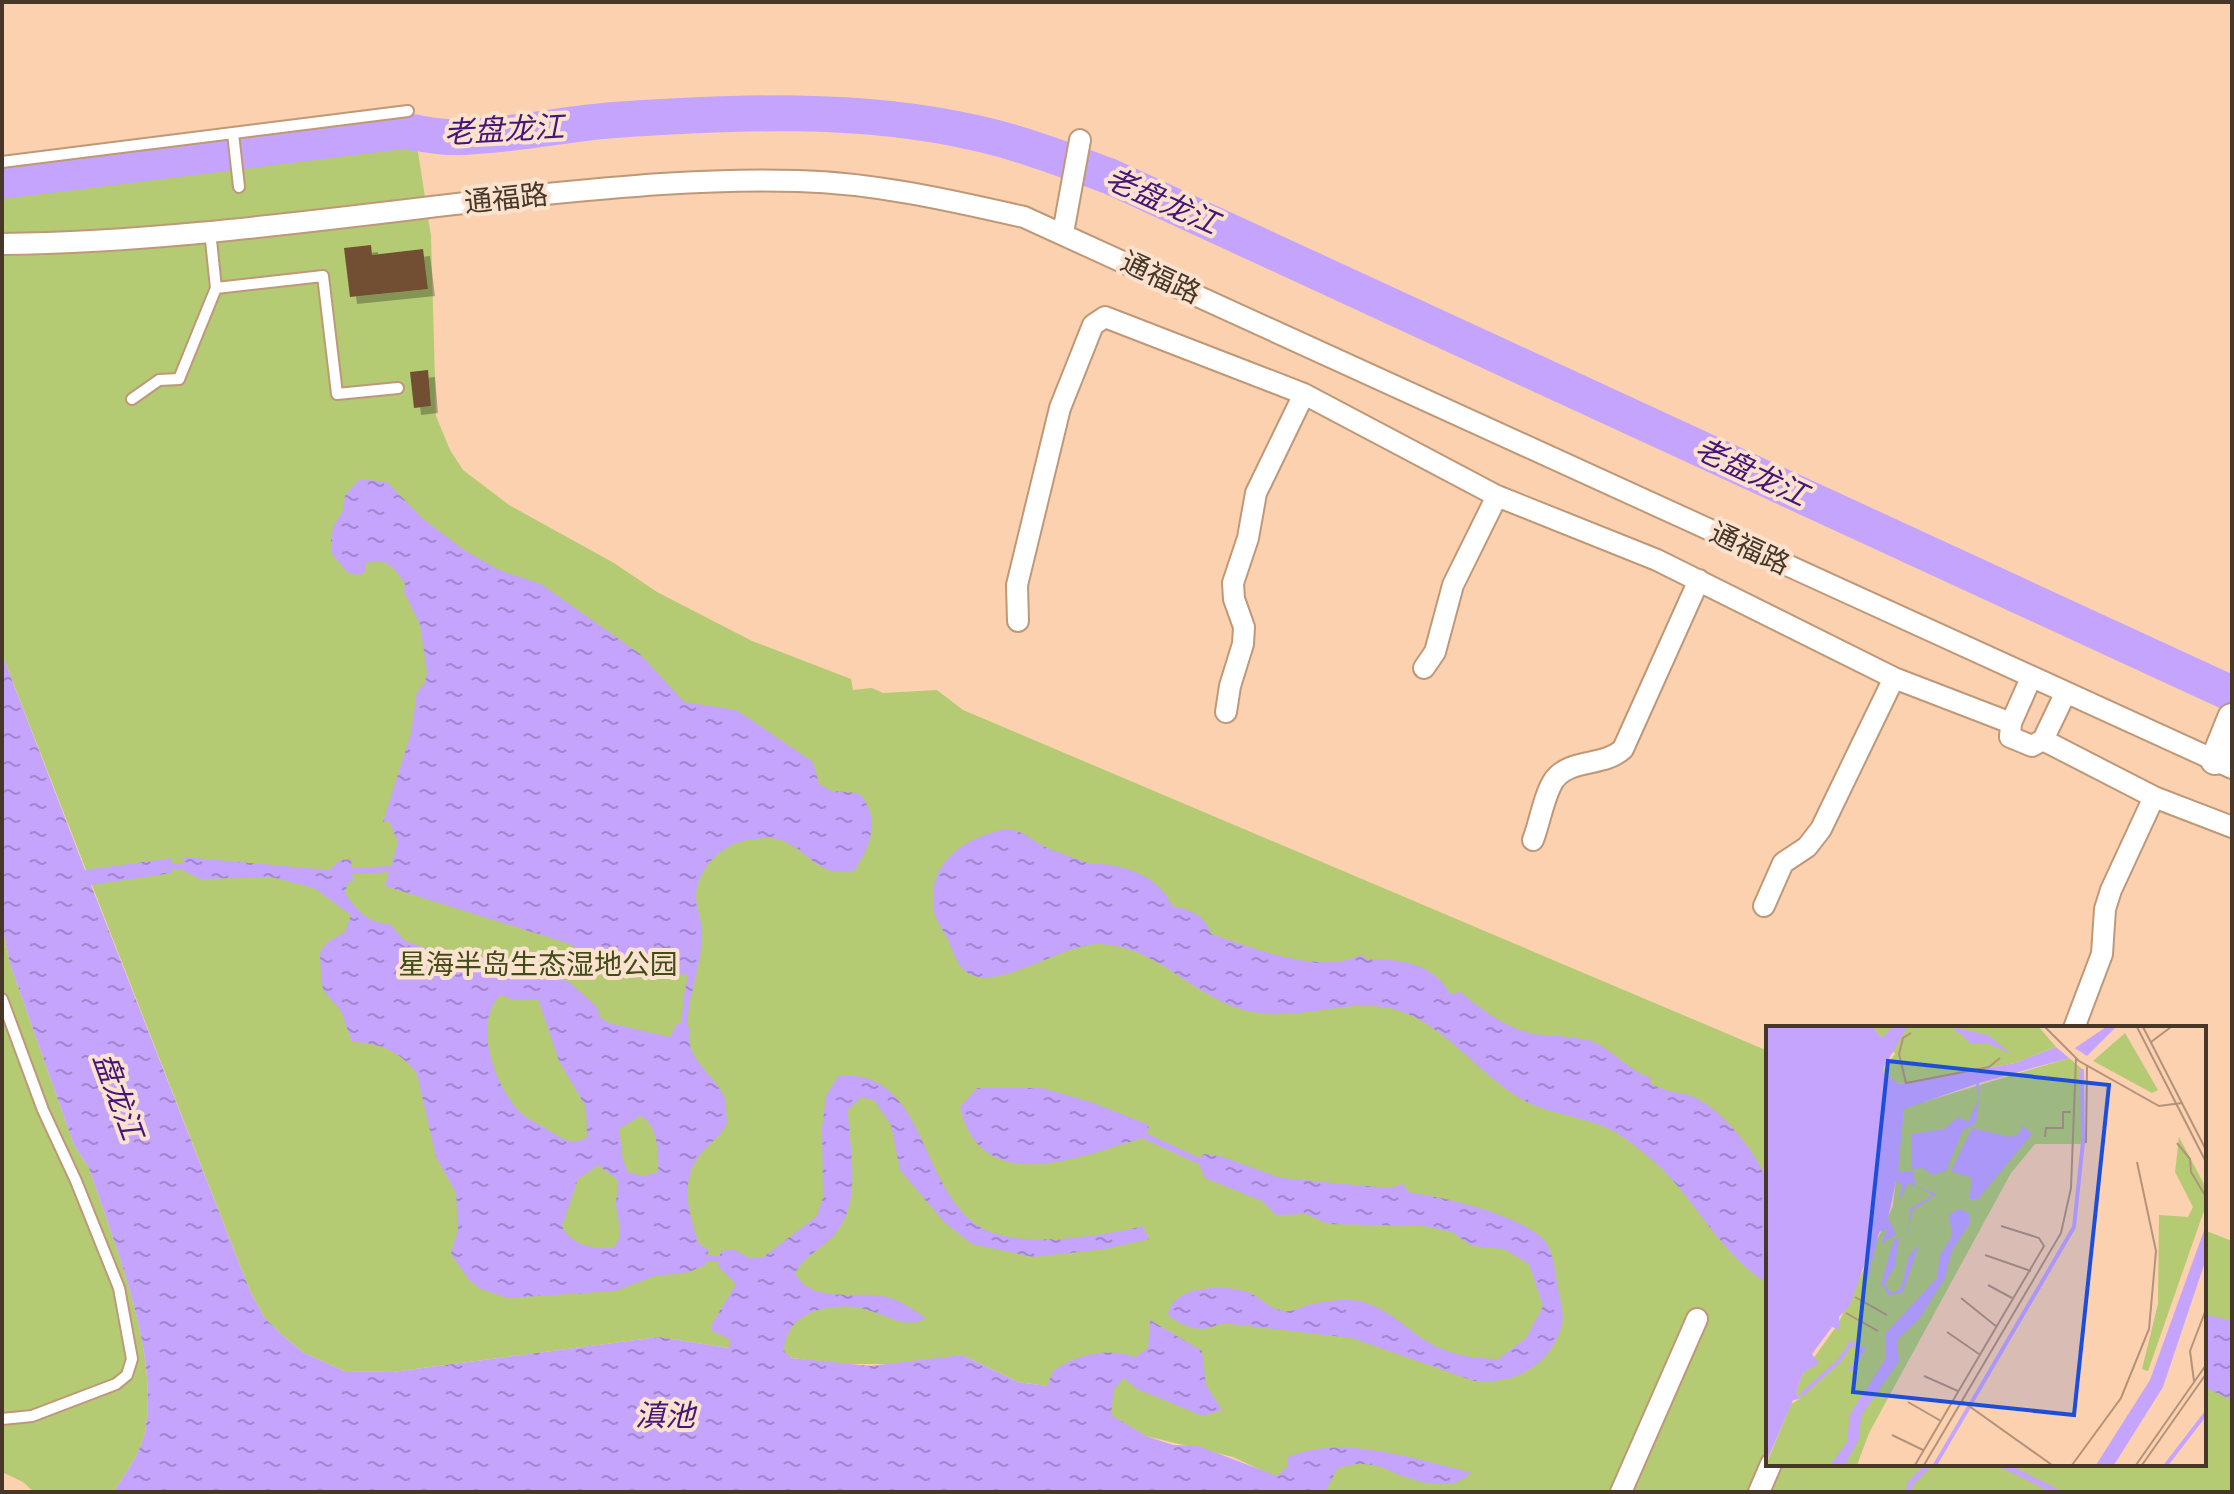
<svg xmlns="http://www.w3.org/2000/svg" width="2234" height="1494" viewBox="0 0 2234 1494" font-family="'Nunito Sans','Noto Sans SC',sans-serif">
<defs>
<pattern id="water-ripples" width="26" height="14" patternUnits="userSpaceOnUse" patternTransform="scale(2)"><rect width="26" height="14" fill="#c5a4fd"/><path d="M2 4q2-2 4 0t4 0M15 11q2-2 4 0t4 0" fill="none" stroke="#a286cd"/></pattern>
<filter id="shadow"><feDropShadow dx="7" dy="7" stdDeviation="0" flood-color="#0004"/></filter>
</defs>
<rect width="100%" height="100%" fill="#fbd1b0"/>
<!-- green -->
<path fill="#b4ca73" d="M403,131l12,2 16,103 5,180 14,34 13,20 46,35 105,58 43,29 95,49 99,38 2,11 19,-2 11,5 54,-3 26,20 805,341v413h436v-234l28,11v251h-924l-75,-35 -87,-21 -99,-50 -29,-4 -56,-27 -62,9h-68l-173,-27 -267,35 -48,-1 -40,-18 -22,-18 -18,-18 -14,-26 -248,-637v-473z
M2,925l8,39 64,181 15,23c25,76 71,183 56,264 -4,20 -20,43 -32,60h-79l-11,-10 -21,-10z"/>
<!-- water -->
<path fill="url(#water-ripples)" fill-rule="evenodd" d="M360,479l27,3 35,36 42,32 35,20 42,14 99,70 44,48 52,8 17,11 60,41 6,22 13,7 27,2c22,25 12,53 -5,78 -38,6 -42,-18 -71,-30 -11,-5 -25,-3 -36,-1 -26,5 -49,28 -51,55 0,14 7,28 6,42 -1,20 -7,41 -11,61l-7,-2 4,-22 -38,4 -20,-4 -63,-31 -182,-57 13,-44 -9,-21 -6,1 28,-89 6,-41 8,-9 2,-11 -7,-48 -16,-32 1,-9c-12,-16 -18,-26 -39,-20l-1,8 -5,4 -12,-2 -16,-19 -1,-15 2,-12 10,-16 2,-16z
M2,654l83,216 87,-12v15l-81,12 159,406 14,26 18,18 22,18 40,18 48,1 267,-35 70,11v-9l-17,-8v-7l24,-40 -18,-18 3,-15 12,-2 16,9h13l55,-42 6,-19 -1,-69 4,-32 12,-20c89,-8 80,113 142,151 38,23 122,9 163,-1l6,13 -44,10 -72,8 -61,-13 -28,-22 -44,-52 -9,-45 -17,-25 -13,-3 -13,13c1,39 15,91 -13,124 -12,14 -31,22 -40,39 17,32 61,17 92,24 14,4 27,13 39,21 -21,13 -44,-6 -66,-10 -33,-6 -75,5 -76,43l7,7 79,8 92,-11 56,27 29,4 6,-15c24,-17 54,-24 82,-14l13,-9 2,-28 52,31 4,34 16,25 -19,6 -66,-27 -13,-11 -10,11 -3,26 35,21 27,9 25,1 79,30 10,-9 1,-10c54,-24 128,3 183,15 -17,22 -58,10 -85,-3 -15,-7 -35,-6 -49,0l-12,23h-1212c12,-17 28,-40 32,-60 15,-81 -31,-188 -56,-264l-15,-23 -64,-181 -8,-39z
M1005,829c18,1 23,9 38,17 7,3 46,19 53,18 29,0 64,13 76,42 18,4 33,8 39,28 43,14 107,41 150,21l5,4c32,0 67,3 84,35l10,-2c25,20 54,43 87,43 10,1 38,3 47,7 18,8 41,33 56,35l1,7c12,6 22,8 34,10 32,7 78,65 83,92 5,30 0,67 0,98 -47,-29 -71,-82 -110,-119 -13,-11 -29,-25 -43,-33 -30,-17 -67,-16 -97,-35 -44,-27 -81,-82 -134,-90 -43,-6 -82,12 -125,6 -61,-8 -97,-66 -158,-69 -39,-2 -109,53 -137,26 -8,-7 -12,-23 -17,-32 -4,-8 -12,-19 -13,-27 -8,-49 30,-73 71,-82z
M184,857l145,13 12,-10 10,-1 2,22 -5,1 -3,11c11,17 24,31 45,31l15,17 42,14 40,2 56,14 26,11 28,25 3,10 9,6 61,14 7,-14 13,4c-8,30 24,47 34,69 3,7 2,20 3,27 -5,12 -17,20 -25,29 -24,30 -13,61 -3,92l10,6 -4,15 -16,7 -34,4 -40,15 -107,7 -27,-9 -12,-9 -18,-26 7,-25 -2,-36 -20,-36 -19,-83c-15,-22 -39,-32 -65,-32l-11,-31 -18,-21 -2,-17 -1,-20 6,-10 19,-11 6,-17 -37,-27 -43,-11 -71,2 -16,-8zM500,995l14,5 24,-1 21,62 27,46 1,30c-16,10 -25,1 -39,-7 -10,-7 -22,-11 -31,-21 -23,-27 -44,-85 -17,-114zM640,1116c18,7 19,39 18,56l-15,4 -15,-4 -5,-11 -4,-32zM598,1165l20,15c1,8 -1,13 -2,21 -1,16 11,33 -3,47 -19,1 -42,-2 -51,-22l16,-47z
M977,1088h65l49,14 58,23 -2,12c-62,17 -165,65 -187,-30z
M1204,1154l16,2 61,22 108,10 14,-4 5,8c36,5 105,21 133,45 12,11 13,29 16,45 1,12 8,30 5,42 -10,42 -49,61 -88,57l-122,-43 -130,-15c-21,11 -37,5 -54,-8 4,-30 56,-31 79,-23 14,4 21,18 38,19 8,1 15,-4 23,-6 16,-4 39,-7 55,-3 25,7 43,26 63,39 21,13 48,18 72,18l28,-21 17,-32 -14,-42 -25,-15 -32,-3 -20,-14 -28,-6 -96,-2 -22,-10 -30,1 -14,-14 -57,-23 -8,-18z
M2204,1314l28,7v79l-28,-13z"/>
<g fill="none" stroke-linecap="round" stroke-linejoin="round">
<!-- stream -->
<path stroke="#c5a4fd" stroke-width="6" d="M172,866h12
M352,871l40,-2
M684,1025l3,-28
M1147,1137l50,23
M707,1258l13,1
M2001,1464l56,28
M1909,1492l1,-8 19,-20"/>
<!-- river -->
<path stroke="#c5a4fd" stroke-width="36" d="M2,181l401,-50c18,2 37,7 54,6 53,-1 105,-13 157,-17 120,-8 245,-14 362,13 46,10 89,27 133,43l1123,518"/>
</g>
<!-- building -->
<path fill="#725032" filter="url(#shadow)" d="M371,245l1,10 51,-6 5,40 -78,8 -6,-49z
M428,370l3,36 -17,2 -4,-36z"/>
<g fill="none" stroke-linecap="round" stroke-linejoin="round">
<defs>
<path id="lane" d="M233,133l6,54
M2,162l406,-51
M210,231l6,57 107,-12 14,118 61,-6
M132,399l27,-19 20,-1 37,-91
M2,999l41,111 33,71 43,107 13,71 -5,16 -11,9 -84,32 -30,3"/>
<path id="street" d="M1063,233l17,-93
M2,244c175,-2 350,-29 524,-48 90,-9 181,-18 272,-15 77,2 151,19 226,36l1208,551
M1018,621l-1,-36 43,-177 33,-83 12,-8 199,77 193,102 160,64 237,118 117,45 -1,14 22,9 11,-6 111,57 78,30
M1424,668l11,-16 18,-67 44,-89
M1226,712l4,-26 13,-42 1,-17 -10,-28 -1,-16 15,-45 8,-45 48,-99
M2011,723l20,-45
M2043,740l22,-46
M1533,840c7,-18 11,-45 21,-60 16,-22 50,-13 69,-31l76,-169
M1764,906l19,-43 24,-16 14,-18 73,-151
M2074,1028l28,-74 3,-45 6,-19 43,-93
M1621,1492l76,-173
M1759,1492l12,-28"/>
<path id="secondary" d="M2215,760l17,-42"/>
</defs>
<!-- lane casing -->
<use href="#lane" stroke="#bf9878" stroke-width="14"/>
<!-- street casing -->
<use href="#street" stroke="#bf9878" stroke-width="24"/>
<!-- secondary casing -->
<use href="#secondary" stroke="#bf9878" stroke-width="32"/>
<!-- lane -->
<use href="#lane" stroke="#fff" stroke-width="10"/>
<!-- street -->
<use href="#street" stroke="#fff" stroke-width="20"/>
<!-- secondary -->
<use href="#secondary" stroke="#fff" stroke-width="28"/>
</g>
<g text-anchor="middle" stroke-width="8" stroke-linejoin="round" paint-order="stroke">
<!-- street labels -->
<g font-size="28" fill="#473729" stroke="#fbe2ce">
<text transform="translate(506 198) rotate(-6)" y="10">通福路</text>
<text transform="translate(1161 277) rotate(25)" y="10">通福路</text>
<text transform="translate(1750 548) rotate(25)" y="10">通福路</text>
</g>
<!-- park labels -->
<g font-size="28" fill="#414c18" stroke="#fbe2ce">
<text x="538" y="974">星海半岛生态湿地公园</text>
</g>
<!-- water labels -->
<g font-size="30" font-style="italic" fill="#461677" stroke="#fbe2ce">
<text transform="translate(504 130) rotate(-3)" y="10">老盘龙江</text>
<text transform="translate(1162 201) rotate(24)" y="10">老盘龙江</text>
<text transform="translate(1751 472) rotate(25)" y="10">老盘龙江</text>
<text transform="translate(118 1096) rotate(70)" y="10">盘龙江</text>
<text x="665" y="1426">滇池</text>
</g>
</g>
<!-- overview -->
<g transform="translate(1766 1026)">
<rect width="440" height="440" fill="#fbd1b0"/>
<path d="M107,1h166l17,20 -41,16 -116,21 -14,-7 -3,-6 13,-17zM359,7l33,57 -6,3 -59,-32zM303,32l13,11 1,75h-48l-24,29 -142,260 -12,32h-91l25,-61 9,-5 -4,-7 7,-19 35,-49 55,-118 11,-98zM413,111l27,51v17l-58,166 -6,-2 16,-65 1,-89 29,2 5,-10 -18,-35z" fill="#b4ca73"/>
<path d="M0,1h107l9,11 10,-11h15l-25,44 17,13 116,-21 41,-16 13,11 -90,25v14l-3,-13 -72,25 -6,62 15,1 3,15 21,7 -25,17 -4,24 2,-26 23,-14 -25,-12 -9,18 3,-16 -6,-4 -8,37 8,16 -15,10 6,-15 -8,3 -11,47 -3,-4 6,-14 -4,-4 -17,48 -11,12 1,13 -8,-3 -20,27 7,9 -16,10 -7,19 4,7 -7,1 -27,63zM186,1l36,8 23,19 -25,-11 -14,1zM340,1h10l-29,29 -12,-8zM213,72l-3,25 -13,7 -17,41 -14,4 -9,-7 -12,1 1,-35 32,-5 14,-12 10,5zM256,99l10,9 -54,65h-9l3,-21 -21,-7 21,-43 38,9 10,-4zM194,183l9,4 1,10 -18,27 -7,28 -26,41 -22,21 2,21 -38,55 -2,23 -14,26h-15l17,-23 3,-28 36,-56v-25l51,-55 3,-23 12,-19 -3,-22zM440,199v34l-43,128 -49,78h-18l54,-85zM133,212l-4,28 -11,19 8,8 9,-5 8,-33 10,-10 -16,47 -14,3 -8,-11 13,-45z" fill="#c5a4fd"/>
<path fill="none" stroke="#c5a4fd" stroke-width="4" d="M35,369l38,-34 12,-18 12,6 -12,22M169,439l139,-238 9,-85 -1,-73M400,439l40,-52"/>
<path fill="none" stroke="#b3937a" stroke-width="2" d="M279,1l34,34 80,45 23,-3M371,1l69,135M377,1l63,123M145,7l-8,5 -4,16 7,29 83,-16 11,-9M385,16l20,-15M279,111l1,-9h17v-16h8M320,117l1,-77M411,117l13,16 1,13 15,25M219,229l46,16M222,259l24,13M89,271l32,18M195,272l36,29M80,287l32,18M181,306l32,22M158,350l34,15M428,355l-4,-30 15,-39M196,375l90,64M142,376l33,19M126,409l31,15M149,439l129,-219 -5,-8 -38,-12M158,439l137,-232 10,-45 5,-130M306,439l49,-67 28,-69 7,-78 -19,-89M370,439l70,-100M376,439l64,-91"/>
<path fill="#1d4ed8" fill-opacity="0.15" stroke="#1d4ed8" stroke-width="4" d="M122,35l221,24 -35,330 -221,-23z"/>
<rect width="440" height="440" fill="none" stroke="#473729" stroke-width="4"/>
</g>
<!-- border -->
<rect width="2234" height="1494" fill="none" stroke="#473729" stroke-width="8"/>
</svg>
